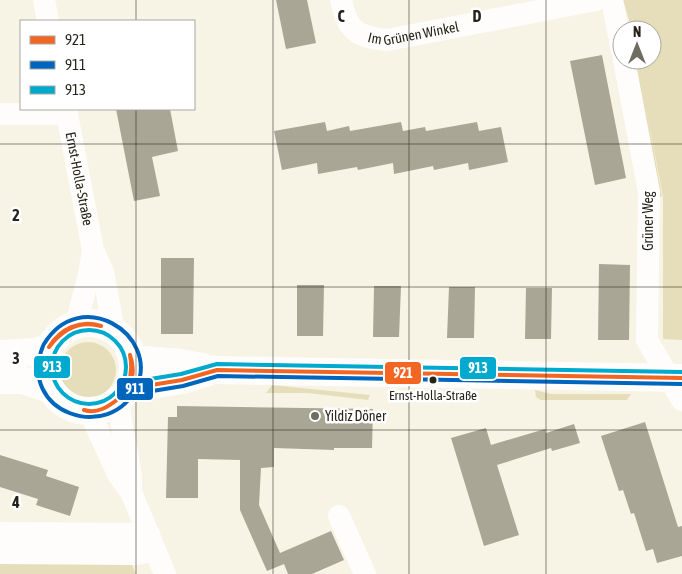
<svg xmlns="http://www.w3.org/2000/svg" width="682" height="574" viewBox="0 0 682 574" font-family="'Asap Condensed',sans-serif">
<rect width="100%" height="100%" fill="#f7f4e5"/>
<!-- green -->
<path fill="#e6ddba" d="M623,0h59v340l-19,-1v-142l-17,-90 16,89 -3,2 -24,-138h17v-30h-23l2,-3z
M60 370a28 28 0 1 1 56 0a28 28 0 1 1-56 0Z
M272,385l98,10 -2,5 -60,-7h-42z
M535,390l16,4h80l-4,6h-86l-5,-3z
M0,542l123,2 13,30h-136z"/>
<!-- building -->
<path fill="#aaa695" d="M276,0h31l9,43 -30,6z
M602,55l24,123 -31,7 -25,-124z
M116,109h54l8,42 -26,6 8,39 -26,5z
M325,122l2,9 22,-5 1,5 51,-9 2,9 22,-4 1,4 51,-9 2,9 22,-4 7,35 -39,8 -1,-7 -34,7 -1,-4 -39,8 -1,-11 -35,7 -1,-3 -39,7 -1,-11 -35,7 -8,-39z
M161,258h33l-1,76h-32z
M599,264l31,1 -1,75h-31z
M297,285h27l-1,51h-26z
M374,286h27l-2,51h-26z
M449,287h26l-1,51h-27z
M526,288h26l-1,51h-26z
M177,406l196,3 -1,39h-38v2l-60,-2v19l-13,1 -2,37 21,48 51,-22 13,29 -32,14h-24l-4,-10 -17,7 -27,-61v-50l-42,-1v39h-32l2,-81h9z
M645,422l33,105 4,-1v30l-25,7 -4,-14 -7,2 -12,-38 -3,1 -8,-24 -4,1 -18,-55z
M574,424l6,19 -28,8 -1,-3 -54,17 22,70 -35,11 -33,-108 35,-10 5,17 54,-16 1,4z
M0,455l48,15 -2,6 33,11 -9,29 -34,-11 2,-6 -38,-12z"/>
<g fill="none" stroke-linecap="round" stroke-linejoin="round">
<!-- minor -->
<g stroke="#fefdfb" stroke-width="22">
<path d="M44,0l4,21"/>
<path id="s1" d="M341,0c6,31 16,37 46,40l209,-40"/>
<path d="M612,0l10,51"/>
<path d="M624,60l25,132 -2,148 35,60"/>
<path id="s2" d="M66,109l27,141 10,22 11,59"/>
<path d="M0,114h67"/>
<path d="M76,325l13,-51 4,-24"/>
<path d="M119,399c0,30 12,57 12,87"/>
<path d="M89,411l30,65 12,16 34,82"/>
<path d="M339,516l26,58"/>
<path d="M0,533l149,1"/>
<path d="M0,553l137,1 18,-4"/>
</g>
<!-- major -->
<path stroke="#fefdfb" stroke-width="28" d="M45 367a44 44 0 1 1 88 0a44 44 0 1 1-88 0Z
M0,354l36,-2 13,-4
M132,359l48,4 37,7 465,8
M0,380h22l28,9
M127,389l55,-9 24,-7"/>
<defs>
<path id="bus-1" d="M49,347c11,-18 31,-28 52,-21
M49,347c13,-17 30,-27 52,-21
M127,389l55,-9 35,-10 465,8
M118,399c12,-12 15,-28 12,-44
M118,399c14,-12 18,-27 12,-44
M84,410c13,4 24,-3 34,-11"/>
<path id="bus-2" d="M43,346c-27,67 68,99 94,40 22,-52 -57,-101 -93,-42
M128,395l55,-9 35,-10 464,8"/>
<path id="bus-3" d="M52 367a37 37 0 1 1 74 0a37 37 0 1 1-74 0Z
M126,383l55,-9 36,-10 465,8"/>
</defs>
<!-- bus-1 casing -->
<use href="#bus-1" stroke="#fff" stroke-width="8"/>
<!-- bus-2 casing -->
<use href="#bus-2" stroke="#fff" stroke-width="8"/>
<!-- bus-3 casing -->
<use href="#bus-3" stroke="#fff" stroke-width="8"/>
<!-- bus-1 -->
<use href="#bus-1" stroke="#f26522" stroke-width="4"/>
<!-- bus-2 -->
<use href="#bus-2" stroke="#0065bd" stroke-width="4"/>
<!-- bus-3 -->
<use href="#bus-3" stroke="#00a9ce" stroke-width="4"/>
</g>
<!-- grid -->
<path fill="none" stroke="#26241a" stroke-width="1" stroke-opacity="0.55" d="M136,0v21M273,0v574M409,0v574M546,0v574M136,109v465M0,144h682M0,287h682M0,430h682"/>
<!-- markers -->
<circle fill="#26241a" stroke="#fff" stroke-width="2" cx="433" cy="380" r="4.5"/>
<circle fill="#6f6d61" stroke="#fff" stroke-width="2" cx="315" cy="416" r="5"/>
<g text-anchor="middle" stroke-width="5" stroke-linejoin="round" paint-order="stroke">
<!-- bus labels -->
<g font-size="13" fill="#26241a" stroke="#fff">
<text x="433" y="400">Ernst-Holla-Straße</text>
</g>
<!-- street labels -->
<g font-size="14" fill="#26241a" stroke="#fff">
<text dy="5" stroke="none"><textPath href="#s1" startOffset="95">Im Grünen Winkel</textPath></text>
<text dy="5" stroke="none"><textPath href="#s2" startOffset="71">Ernst-Holla-Straße</textPath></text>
<text transform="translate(648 221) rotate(-90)" y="5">Grüner Weg</text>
</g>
<!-- poi labels -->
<g font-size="14" fill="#26241a" stroke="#fff" text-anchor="start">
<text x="325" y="421">Yildiz Döner</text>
</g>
</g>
<g font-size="16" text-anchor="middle" font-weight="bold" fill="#26241a" stroke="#fff" stroke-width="5" stroke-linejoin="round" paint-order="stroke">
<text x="341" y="22">C</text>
<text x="477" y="22">D</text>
<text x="16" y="221">2</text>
<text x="16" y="364">3</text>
<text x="16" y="508">4</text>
</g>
<g stroke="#fff" stroke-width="2">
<rect x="33" y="355" width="38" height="24" rx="5" fill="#00a9ce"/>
<rect x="459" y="356" width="38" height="24" rx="5" fill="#00a9ce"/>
<rect x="384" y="361" width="38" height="24" rx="5" fill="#f26522"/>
<rect x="116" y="377" width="38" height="24" rx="5" fill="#0065bd"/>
</g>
<g font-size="14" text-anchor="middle" font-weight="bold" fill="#fff">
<text x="52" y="372">913</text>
<text x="478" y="373">913</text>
<text x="403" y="378">921</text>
<text x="135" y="394">911</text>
</g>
<!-- legend -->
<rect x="20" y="20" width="175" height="90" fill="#ffffff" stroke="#a8a7a3"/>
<rect x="30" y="36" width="25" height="8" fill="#f26522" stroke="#a8a7a3"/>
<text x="65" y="45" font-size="15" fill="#26241a">921</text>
<rect x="30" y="61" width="25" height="8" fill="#0065bd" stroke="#a8a7a3"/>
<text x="65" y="70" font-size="15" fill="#26241a">911</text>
<rect x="30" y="86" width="25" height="8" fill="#00a9ce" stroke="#a8a7a3"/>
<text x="65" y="95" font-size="15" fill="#26241a">913</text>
<!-- north arrow -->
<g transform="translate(637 45)"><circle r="24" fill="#ffffff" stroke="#a8a7a3"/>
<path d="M0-4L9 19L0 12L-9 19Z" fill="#6f6d61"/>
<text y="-8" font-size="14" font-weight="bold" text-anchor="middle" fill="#26241a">N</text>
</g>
</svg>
